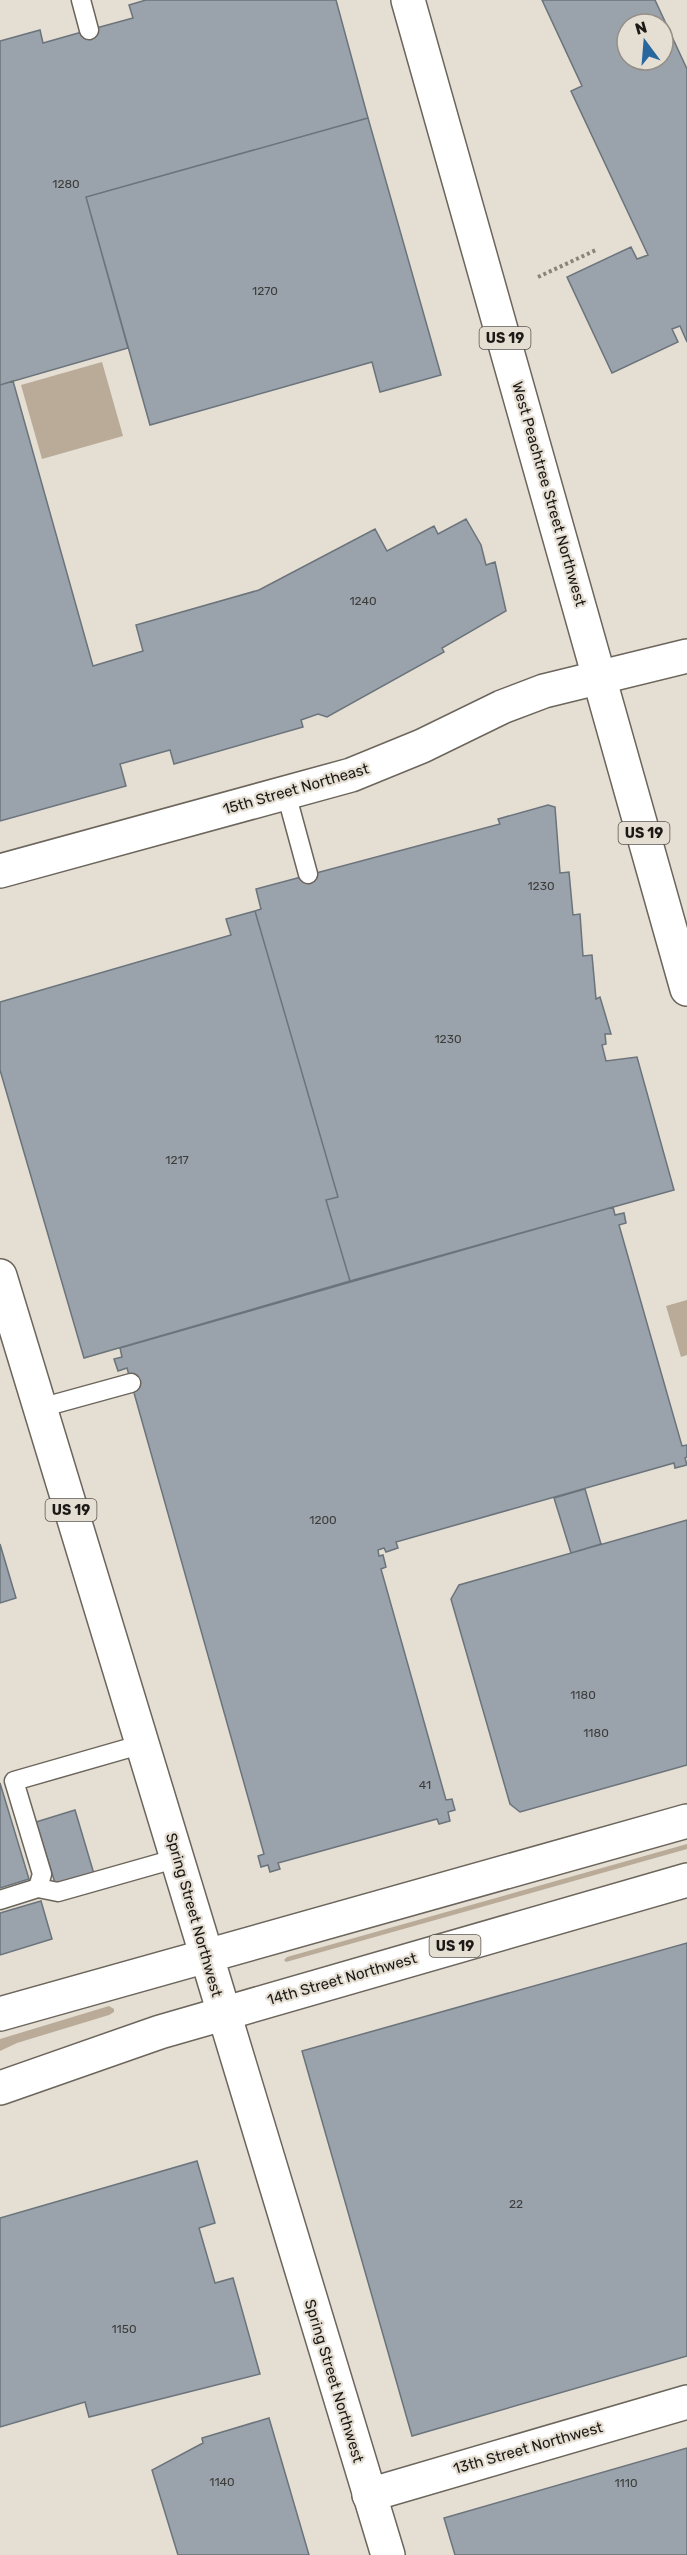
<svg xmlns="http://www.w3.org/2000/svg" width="687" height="2555" viewBox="0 0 687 2555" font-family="Rubik,sans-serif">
<rect width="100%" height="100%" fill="#e5ded3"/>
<!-- green -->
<path fill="#b9ab98" d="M102,362l21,74 -81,23 -21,-74z
M687,1300v55l-6,2 -15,-51z
M687,1844v5l-401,113 -2,-2 3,-3z
M109,2006l5,3v3l-5,3 -92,28 -17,8v-12z"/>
<!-- building -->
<path fill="#9aa3ab" stroke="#6b737b" stroke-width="1.5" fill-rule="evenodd" d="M146,0h190l32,118 -282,79 42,151 -128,37v-344l40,-11 3,13 46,-13 44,-12 -4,-13z
M542,0h113l32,69v273l-7,-16 -8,3 6,13 -66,31 -45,-96 64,-30 6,12 11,-4 -77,-164 11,-5zM627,24h36v36h-36z
M368,118l73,257 -61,17 -8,-30 -222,63 -64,-228z
M13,381l80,285 50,-15 -7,-26 123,-35 116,-61 12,22 47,-25 4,8 28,-15 15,26 5,20 9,-3 11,49 -64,37 2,4 -117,65 -9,-3 -17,6 2,7 -129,37 -4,-14 -50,14 6,22 -126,35v-436z
M548,805l7,2 5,66 9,-1 4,43 7,-1 3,42 9,-1 4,44 4,-2 11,37h-6l1,10 -4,1 4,16 31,-4 37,133 -324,91 -24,-81 12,-3 -83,-286 6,-2 -5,-20 244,-65 -2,-5z
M255,911l83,286 -12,3 24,81 -266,77 -84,-288v-68l231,-67 -5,-16z
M613,1207l2,8 9,-2 2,10 -7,2 63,221 5,-1v12l-2,1 2,7 -12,3 -1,-5 -278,79 2,6 -12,4 -2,-4 -6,2 1,6 4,-1 3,12 -5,2 65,231 6,-1 3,11 -7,2 2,9 -11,3 -2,-5 -159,44 2,6 -10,3 -2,-7 -7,2 -3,-11 6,-2 -137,-486 -9,3 -4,-12 8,-2 -2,-9z
M585,1489l16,55 -30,9 -17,-55z
M687,1520v245l-167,47 -10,-8 -59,-205 8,-14z
M0,1544l16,54 -16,5z
M0,1783l29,96 -29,9z
M75,1810l19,64 -38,12 -20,-64z
M41,1901l11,38 -52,16v-42z
M687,1943v413l-275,80 -110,-385z
M197,2161l18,62 -16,5 16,55 18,-5 27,96 -171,43 -4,-15 -85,25v-209z
M269,2418l40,137h-131l-26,-85 51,-27 -1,-5z
M687,2448v107h-232l-11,-37z"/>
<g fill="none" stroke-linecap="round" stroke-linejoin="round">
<defs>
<path id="service" d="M81,0l8,30
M286,793l22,81
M40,1408l91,-25
M143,1744l-129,37 28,93 -4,14 20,4 120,-34
M0,1900l38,-12"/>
<path id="minor" d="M0,871l351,-96 71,-29 80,-39 42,-16 143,-35
M369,2495l318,-93"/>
<path id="secondary" d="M207,1957l181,598"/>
<path id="primary" d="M408,0l279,989
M0,1276l207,681
M0,2014l687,-193
M0,2088l160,-56 527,-152"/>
</defs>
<!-- service casing -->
<use href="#service" stroke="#6b655c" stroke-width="21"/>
<!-- minor casing -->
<use href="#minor" stroke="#6b655c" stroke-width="36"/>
<!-- secondary casing -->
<use href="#secondary" stroke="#6b655c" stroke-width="36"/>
<!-- primary casing -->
<use href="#primary" stroke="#6b655c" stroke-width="36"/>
<!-- path -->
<path stroke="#88837b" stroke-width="4" stroke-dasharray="3 3" stroke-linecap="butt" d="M538,277l58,-27"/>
<!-- service -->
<use href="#service" stroke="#fff" stroke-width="18"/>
<!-- minor -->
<use href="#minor" stroke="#fff" stroke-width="33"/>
<!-- secondary -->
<use href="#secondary" stroke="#fff" stroke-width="33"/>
<!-- primary -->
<use href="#primary" stroke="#fff" stroke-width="33"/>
</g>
<g text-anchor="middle" stroke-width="4.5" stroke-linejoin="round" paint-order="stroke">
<!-- number labels -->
<g font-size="12" fill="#3c3c3b">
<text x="66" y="188">1280</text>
<text x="265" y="295">1270</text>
<text x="363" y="605">1240</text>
<text x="541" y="890">1230</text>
<text x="448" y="1043">1230</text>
<text x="177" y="1164">1217</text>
<text x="323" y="1524">1200</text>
<text x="583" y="1699">1180</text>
<text x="596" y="1737">1180</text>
<text x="425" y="1789">41</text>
<text x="516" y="2208">22</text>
<text x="124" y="2333">1150</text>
<text x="222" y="2486">1140</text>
<text x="626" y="2487">1110</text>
</g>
<!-- shield labels -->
<g fill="#e5ded3" stroke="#58544f" stroke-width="1.5">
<rect x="479.5" y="327" width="51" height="22" rx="4.5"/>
<rect x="618.5" y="822" width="51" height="22" rx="4.5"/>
<rect x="45.5" y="1499" width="51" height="22" rx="4.5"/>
<rect x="429.5" y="1935" width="51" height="22" rx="4.5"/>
</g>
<g font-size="14" font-weight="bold" fill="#1c1916">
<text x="505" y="343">US 19</text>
<text x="644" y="838">US 19</text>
<text x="71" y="1515">US 19</text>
<text x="455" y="1951">US 19</text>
</g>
<!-- street labels -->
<g font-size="15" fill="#1c1916" stroke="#e5ded3">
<text transform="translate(549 494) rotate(74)" y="5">West Peachtree Street Northwest</text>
<text transform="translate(296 789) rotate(-16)" y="5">15th Street Northeast</text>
<text transform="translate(194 1915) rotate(74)" y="5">Spring Street Northwest</text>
<text transform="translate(342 1979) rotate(-16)" y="5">14th Street Northwest</text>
<text transform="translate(334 2381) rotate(73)" y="5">Spring Street Northwest</text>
<text transform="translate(528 2448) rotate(-16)" y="5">13th Street Northwest</text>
</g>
</g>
<!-- north arrow -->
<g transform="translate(645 42) rotate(344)"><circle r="28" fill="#e5ded3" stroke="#958f87" stroke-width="1.5"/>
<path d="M0-4.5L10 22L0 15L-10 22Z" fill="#28679e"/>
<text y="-9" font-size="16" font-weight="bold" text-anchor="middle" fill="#1c1916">N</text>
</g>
</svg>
